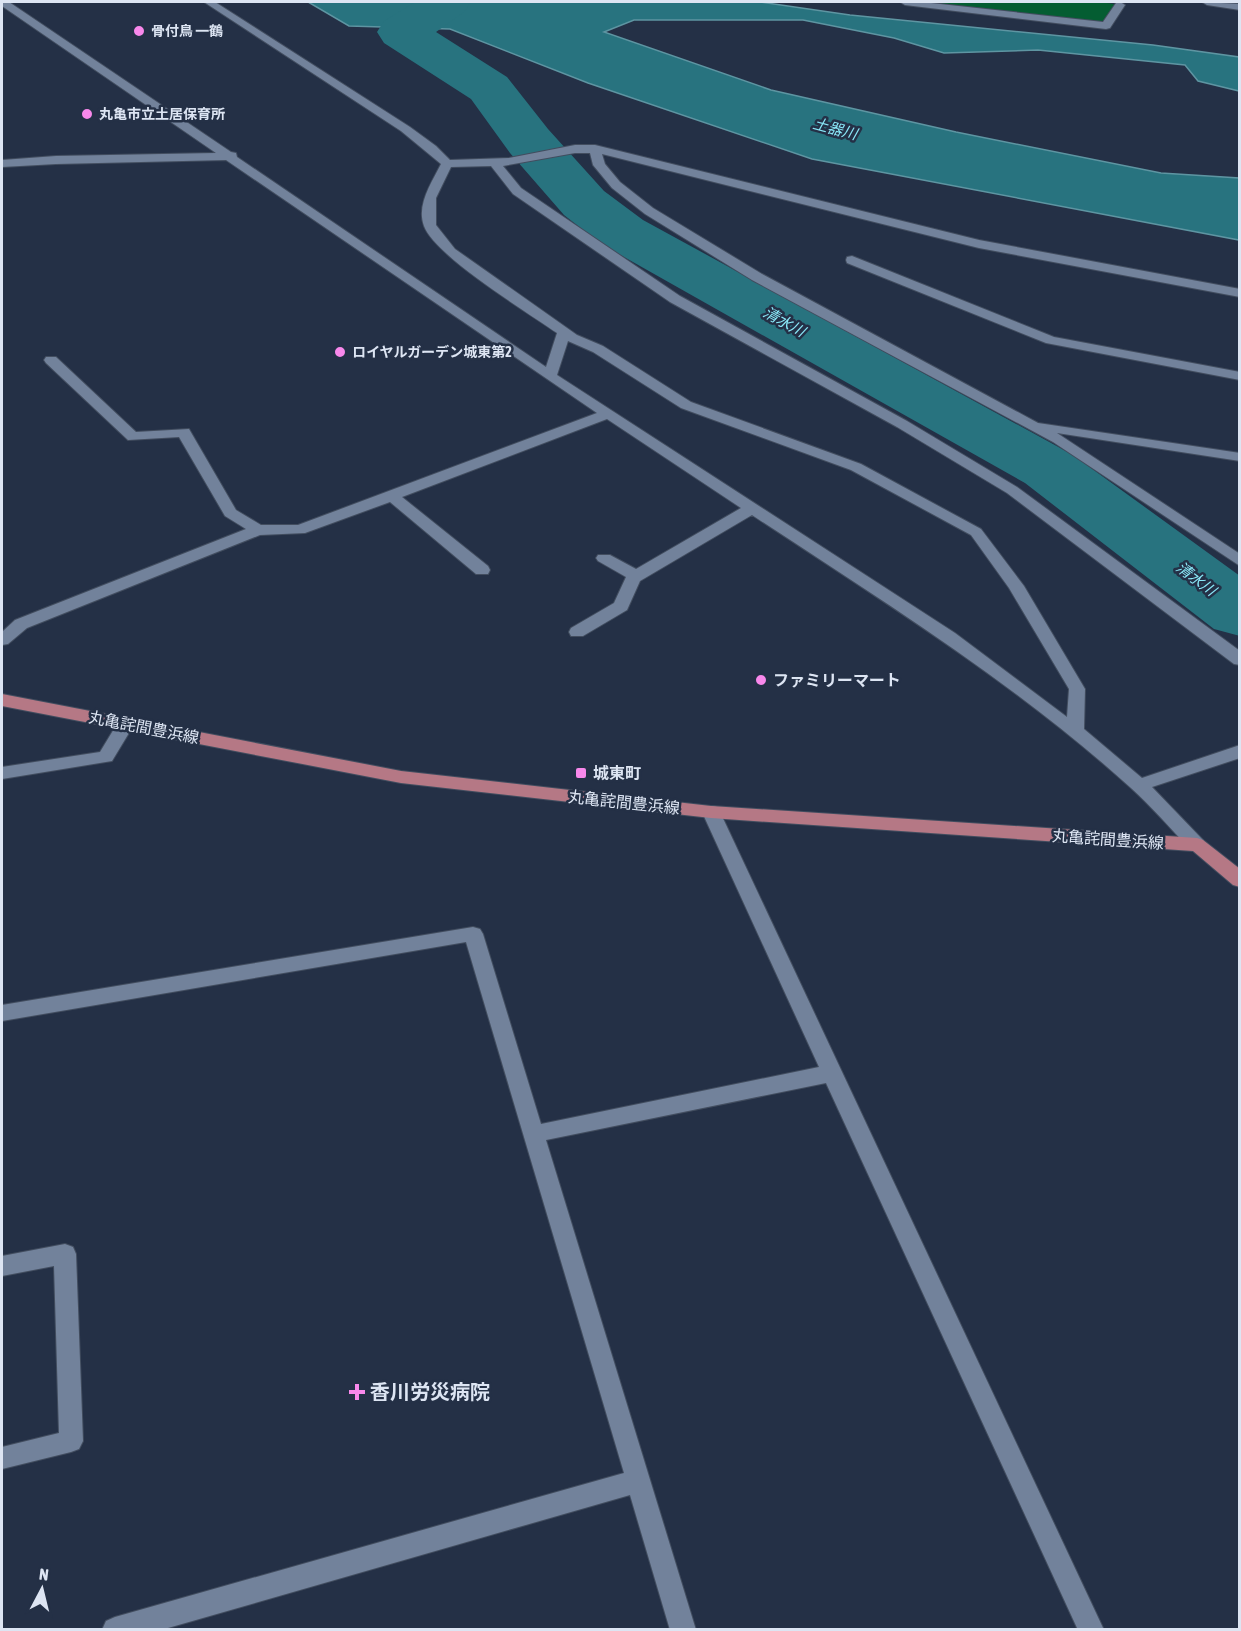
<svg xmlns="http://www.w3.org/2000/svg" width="1241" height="1631" viewBox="0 0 1241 1631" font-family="'Asap Condensed','Noto Sans JP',sans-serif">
<rect width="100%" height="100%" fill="#243046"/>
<!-- green -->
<path fill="#045d32" d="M905,2h196l19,3 -14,21 -149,-16z"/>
<!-- water -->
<path fill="#28737f" stroke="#5e95a2" stroke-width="1.5" d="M308,2h452l90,13 303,30 86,12v34l-41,-10 -13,-16 -147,-15 -94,3 -50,-15 -91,-18h-169l-30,12 167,58 185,42 205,41 78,5v62l-427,-81 -224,-76 -138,-54 -101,-3z"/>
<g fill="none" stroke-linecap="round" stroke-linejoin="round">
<!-- river -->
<path fill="#28737f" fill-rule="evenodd" d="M415,2h56l-7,10 -28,20 71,45 41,52 56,62 39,29 430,235 167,121v60l-26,-7 -189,-146 -424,-239 -37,-29 -54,-62 -39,-54 -87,-56 -7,-11 7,-11z"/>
<defs>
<path id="minor" d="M2,2h7l222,150 5,1 1,4 309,210 11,-34c-30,-21 -122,-77 -133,-107 -8,-21 8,-44 17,-62l-40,-33 -197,-129h11l195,125 26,19 14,14 59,-2 66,-13h20l384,95 261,49v8l-261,-49 -377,-94 3,10 15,18 33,26 109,66 276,149 202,30v8l-183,-28 183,121v12l-187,-124 -301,-162 -107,-66 -33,-26 -19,-23 -3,-12h-15l-72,13 18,22 159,108 227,125 110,66 223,164v14l-6,-1 -227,-171 -110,-66 -227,-125 -157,-108 -22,-28 -40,1 -15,31v27l19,24 122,86 26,11 88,56 170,62 120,65 43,57 61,103 -1,40 58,49 98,-33v13l-88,29 51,53 3,5 -3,5 -6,2 -6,-2c-20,-21 -39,-43 -60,-62 -116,-105 -250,-188 -379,-273l-112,66 -13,29 -44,26h-12l-2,-4 2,-4 43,-25 12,-26 -28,-16 -2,-3 2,-3h12l26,14 105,-61 -134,-89 -205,78 86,69 2,4 -2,4h-12l-86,-72 -85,31 -45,2 -233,93 -19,16 -6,1v-13l13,-12 231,-91 -21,-13 -46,-79 -51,3 -82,-77 -2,-3 2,-3h10l80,75 53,-3 47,81 25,15h37l299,-112 -371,-253 -170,4 -54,3v-7l54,-4 160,-3 -214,-147zM568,341l25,11 88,56 170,62 120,65 38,53 60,101 -2,28 -112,-84 -398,-258z
M900,2h22l181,20 13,-19 4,-1 5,3 -15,23 -4,1 -201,-24z
M1202,2l38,2v6l-33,-5z
M852,256l202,81 186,35v8l-194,-37 -199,-80 -1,-3 1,-3z
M126,717l6,2 3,4 -23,38 -110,18v-12l98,-15 20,-33z
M711,806l6,1 3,5 384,818h-26l-252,-547 -280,57 150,490h-26l-40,-135 -469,135h-59l4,-9 9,-4 509,-144 -158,-531 -464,79v-16l471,-78 7,2 3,5 58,190 278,-57 -117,-255 3,-5z
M65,1244l8,3 3,7 7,187 -4,8 -8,3 -69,17v-22l57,-14 -5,-167 -52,10v-20z"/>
<path id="major" d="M2,694l399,77 310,35 486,32 6,2 37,29v18l-7,-2 -40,-34 -482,-33 -310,-35 -399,-77z"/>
</defs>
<!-- minor casing -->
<use href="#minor" stroke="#424d5f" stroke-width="2"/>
<!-- major casing -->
<use href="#major" stroke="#424d5f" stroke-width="2"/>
<!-- minor -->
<use href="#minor" fill="#72829b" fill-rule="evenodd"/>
<!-- major -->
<use href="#major" fill="#b57885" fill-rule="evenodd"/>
</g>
<!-- markers -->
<g fill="#f888eb" stroke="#243046" stroke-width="2">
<circle cx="139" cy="31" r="6"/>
<circle cx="87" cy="114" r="6"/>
<circle cx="340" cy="352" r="6"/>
<circle cx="761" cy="680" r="6"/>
<rect x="575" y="767" width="12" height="12" rx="3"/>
<path d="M354 1383h6v6h6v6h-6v6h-6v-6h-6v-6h6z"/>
</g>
<g text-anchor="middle" stroke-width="5" stroke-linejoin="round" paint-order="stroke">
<!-- far-poi labels -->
<g font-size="14" font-weight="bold" fill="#dde5f3" stroke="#243046" text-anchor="start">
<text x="151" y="36">骨付鳥 一鶴</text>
<text x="99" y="119">丸亀市立土居保育所</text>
<text x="352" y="357">ロイヤルガーデン城東第2</text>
</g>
<!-- far-water labels -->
<g font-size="15" font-style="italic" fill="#8ae9f9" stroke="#243046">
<text transform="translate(835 129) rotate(15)" y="5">土器川</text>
<text transform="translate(784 322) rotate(29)" y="5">清水川</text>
<text transform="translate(1196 579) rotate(37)" y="5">清水川</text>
</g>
<!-- poi labels -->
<g font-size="16" font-weight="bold" fill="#dde5f3" stroke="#243046" text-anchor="start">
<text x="773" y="686">ファミリーマート</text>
<text x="593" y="779">城東町</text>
</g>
<!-- street labels -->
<g font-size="16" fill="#dde5f3" stroke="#243046">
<text transform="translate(144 727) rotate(11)" y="6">丸亀詫間豊浜線</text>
<text transform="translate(624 802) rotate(6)" y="6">丸亀詫間豊浜線</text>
<text transform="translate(1108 839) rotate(4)" y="6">丸亀詫間豊浜線</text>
</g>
<!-- near-poi labels -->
<g font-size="20" font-weight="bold" fill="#dde5f3" stroke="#243046" text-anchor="start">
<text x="370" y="1399">香川労災病院</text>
</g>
</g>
<!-- border -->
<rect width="1241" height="1631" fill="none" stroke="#dde5f3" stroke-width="6"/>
<!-- north arrow -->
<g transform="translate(42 1589) rotate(7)" stroke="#243046" stroke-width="4.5" paint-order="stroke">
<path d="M0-4.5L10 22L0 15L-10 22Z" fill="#dde5f3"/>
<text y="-9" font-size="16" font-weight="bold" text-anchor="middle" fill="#dde5f3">N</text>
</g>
</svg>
